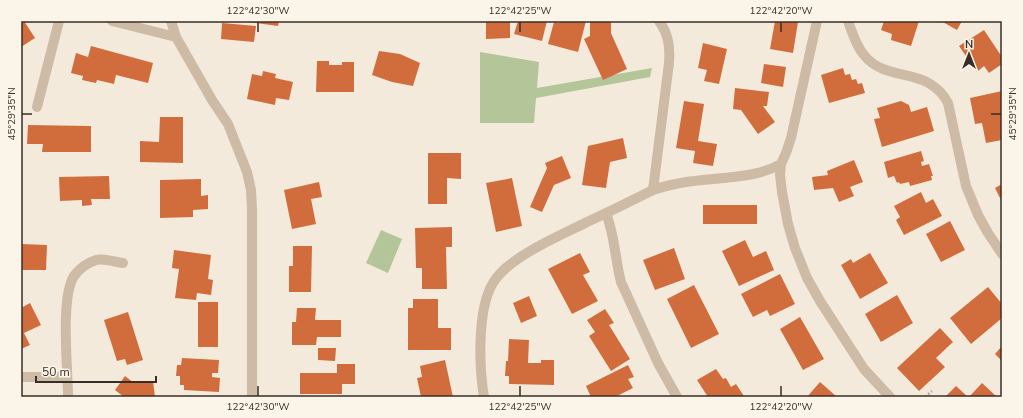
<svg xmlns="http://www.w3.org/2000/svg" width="1023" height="418" viewBox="0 0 1023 418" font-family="'Nunito Sans',sans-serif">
<rect width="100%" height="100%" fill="#f4eadb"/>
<!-- green -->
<path fill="#b3c599" d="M480,52l59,10 -2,26 115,-20 -2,9 -114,21 -2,25h-54z
M381,230l21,9 -14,34 -22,-10z"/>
<!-- building -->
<path fill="#d16d3c" d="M21,21h3l11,17 -14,9z
M248,21h31l-1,5 -30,-4z
M486,21h24v17l-24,1z
M518,21h29l-5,20 -28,-7z
M560,21h26l-8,31 -30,-8 6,-22 5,1z
M590,21h21v12l16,36 -24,11 -19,-41 6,-3z
M775,21l23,1 -5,31 -23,-4z
M884,21h35l-8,25 -20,-6 1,-6 -11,-4z
M941,21h21l-5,9z
M222,23l34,3 -2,16 -33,-3z
M984,30l18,27v7l-13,9 -5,-7 -7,6 -18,-26z
M703,43l24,6 -8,35 -15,-3 3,-11 -9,-2z
M91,46l62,17 -5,20 -32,-8 -2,9 -17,-4 -1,3 -14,-3 1,-4 -12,-3 5,-20 12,4z
M379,51l21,3 20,9 -7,23 -21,-4 -20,-7z
M317,61h12v4h13v-3h12v30h-38z
M764,64l22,3 -3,20 -22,-4z
M843,68l2,7 5,-1 2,6 4,-1 2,5 4,-1 3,10 -36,10 -8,-28z
M263,71l13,3 -1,4 18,4 -4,18 -13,-2 -1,7 -28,-6 5,-25 10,2z
M735,88l34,4 -2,14h-4l12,16 -17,12 -17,-24 -8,-1z
M1002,91v49l-16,3 -4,-20 -7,1 -5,-26z
M684,101l20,3 -6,37 19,3 -4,22 -20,-3 2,-12 -19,-3z
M901,101l8,4 2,7 16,-5 7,24 -52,16 -8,-28 6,-1 -3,-10z
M160,117h23v46l-43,-1v-21l19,1z
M28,125l63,1v26h-49l1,-8h-16z
M623,138l4,20 -17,4 -4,26 -24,-3 6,-39z
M921,151l3,10 -3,1 1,4 7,-2 4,12h-2l1,4 -22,6 -1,-4 -9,2 -1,-2 -2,1 -3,-7 -6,2 -4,-16z
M428,153h33v26l-14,-1v26h-19z
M562,156l9,22 -17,7 -12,27 -12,-5 17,-39 -2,-5z
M854,160l9,22 -13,5 4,9 -15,6 -6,-14 -19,2 -2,-13 16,-2 -1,-4z
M109,176l1,23h-19l1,6 -10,1v-6l-22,1 -1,-24z
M512,178l10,48 -26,6 -10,-49z
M201,179v17l7,-1v14l-15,1v7l-33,1v-38z
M319,182l3,15 -11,2 5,25 -24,5 -8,-39z
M1002,184v18l-7,-14z
M921,192l5,11 7,-4 9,17 -38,19 -8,-15 4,-3 -6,-11z
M703,205h54v19h-54z
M950,221l15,29 -24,12 -15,-28z
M452,227v20h-6l1,42h-25v-21h-6l-1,-40z
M745,240l8,17 13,-6 8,19 -35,16 -17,-35z
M21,244l26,1 -1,25h-25z
M293,246h19l-1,46h-22v-26h4z
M674,248l11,31 -30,11 -12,-30z
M174,250l37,5 -3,24 5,1 -2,15 -14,-2 -1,7 -21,-2 4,-29 -7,-1z
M580,253l10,19 -7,3 15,26 -26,13 -24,-45z
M870,253l18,30 -28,16 -19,-34 10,-6 2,4z
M780,274l15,30 -25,12 -3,-6 -14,7 -12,-23z
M694,285l25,49 -28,14 -24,-49z
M988,287l14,17v14l-31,26 -21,-26z
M897,295l16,28 -32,19 -16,-28z
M529,296l8,20 -16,7 -8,-20z
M413,299h25v29h13v22h-43v-42h5z
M198,302h20v45h-20z
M30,303l11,22 -17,8 6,12 -9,4v-41z
M297,308h19l-1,12h26v17h-24l-1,8h-24v-23h4z
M605,309l9,14 -5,2 21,34 -19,12 -22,-35 6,-4 -8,-12z
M128,312l15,48 -16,5 -2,-6 -8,2 -13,-41z
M800,317l24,42 -21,11 -23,-41z
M940,328l13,14 -17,16 9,9 -26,24 -22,-23z
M509,339l20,1 -1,23h13v-3h13v25l-45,-1v-8h-4l1,-15h2z
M1002,346v15l-7,-7z
M318,348h18l-1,13 -17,-1z
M182,358l37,2 -1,13h-6v4l8,1 -1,14 -35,-2v-5h-4v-9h-4l1,-11h4z
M445,360l8,37h-21v-1l-11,1 -4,-19 5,-1 -2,-11z
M337,364h18v20h-13v10h-42v-21h37z
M628,365l6,12 -6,2 5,9 -18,9h-24l-5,-11z
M716,369l7,10 3,-1 5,9 5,-3 8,12 -36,1 -11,-17z
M125,376l9,7 19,-2 2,16h-31l-9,-7z
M820,382l17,15h-30z
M982,383l15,14h-28z
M956,386l12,11h-23z"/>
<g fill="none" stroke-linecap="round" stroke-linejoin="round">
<!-- path -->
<path stroke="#baa58f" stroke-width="2.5" stroke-dasharray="2 2" stroke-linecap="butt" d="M925,397l7,-6"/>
<!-- minor -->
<path stroke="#cebba5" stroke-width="10" d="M112,21l64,16
M171,21l5,16 36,63 16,24 19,48 4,18 1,19v188
M817,21l-26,117 -5,15 -5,11 -1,11 2,17 6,32 7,24 12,30 13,23 44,68 26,28
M848,21c4,11 8,25 16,34 23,29 64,10 84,48l18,83 12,29 10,18 14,21
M37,107l22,-86
M653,190l16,-127c1,-16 0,-28 -10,-42
M606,213c9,23 9,46 15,69l37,81 19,34
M21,377h46
M68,397c0,-28 -8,-99 6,-121 5,-7 13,-13 22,-16 7,-2 19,2 27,3
M484,397c-5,-30 -7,-88 9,-114 15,-26 67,-47 94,-61 22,-10 44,-21 66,-32 23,-8 47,-10 71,-12 20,-2 39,-4 57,-14"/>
</g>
<!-- ticks -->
<path fill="none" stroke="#392e27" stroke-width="1.5" d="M258,22v10M520,22v10M781,22v10M22,114h10M991,114h10M258,386v10M520,386v10M781,386v10"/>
<!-- border -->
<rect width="1023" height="418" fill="none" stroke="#fbf4e8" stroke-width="44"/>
<!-- north arrow -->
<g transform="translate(969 54)" stroke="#fbf4e8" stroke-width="3" paint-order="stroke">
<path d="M0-3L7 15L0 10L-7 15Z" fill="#392e27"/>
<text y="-6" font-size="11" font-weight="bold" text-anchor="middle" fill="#392e27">N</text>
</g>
<!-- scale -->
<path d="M36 376v6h120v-6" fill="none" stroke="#392e27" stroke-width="2"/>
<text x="42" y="376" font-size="12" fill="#392e27" stroke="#fbf4e8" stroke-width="3" paint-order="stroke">50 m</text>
<rect x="22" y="22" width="979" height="374" fill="none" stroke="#392e27" stroke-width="1.5"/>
<g font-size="10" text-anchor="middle" fill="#392e27">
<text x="258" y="14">122°42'30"W</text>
<text x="520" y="14">122°42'25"W</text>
<text x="781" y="14">122°42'20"W</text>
<text transform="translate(11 114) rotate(-90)" y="4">45°29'35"N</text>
<text transform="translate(1012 114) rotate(-90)" y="4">45°29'35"N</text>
<text x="258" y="410">122°42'30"W</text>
<text x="520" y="410">122°42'25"W</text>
<text x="781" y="410">122°42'20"W</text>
</g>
</svg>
